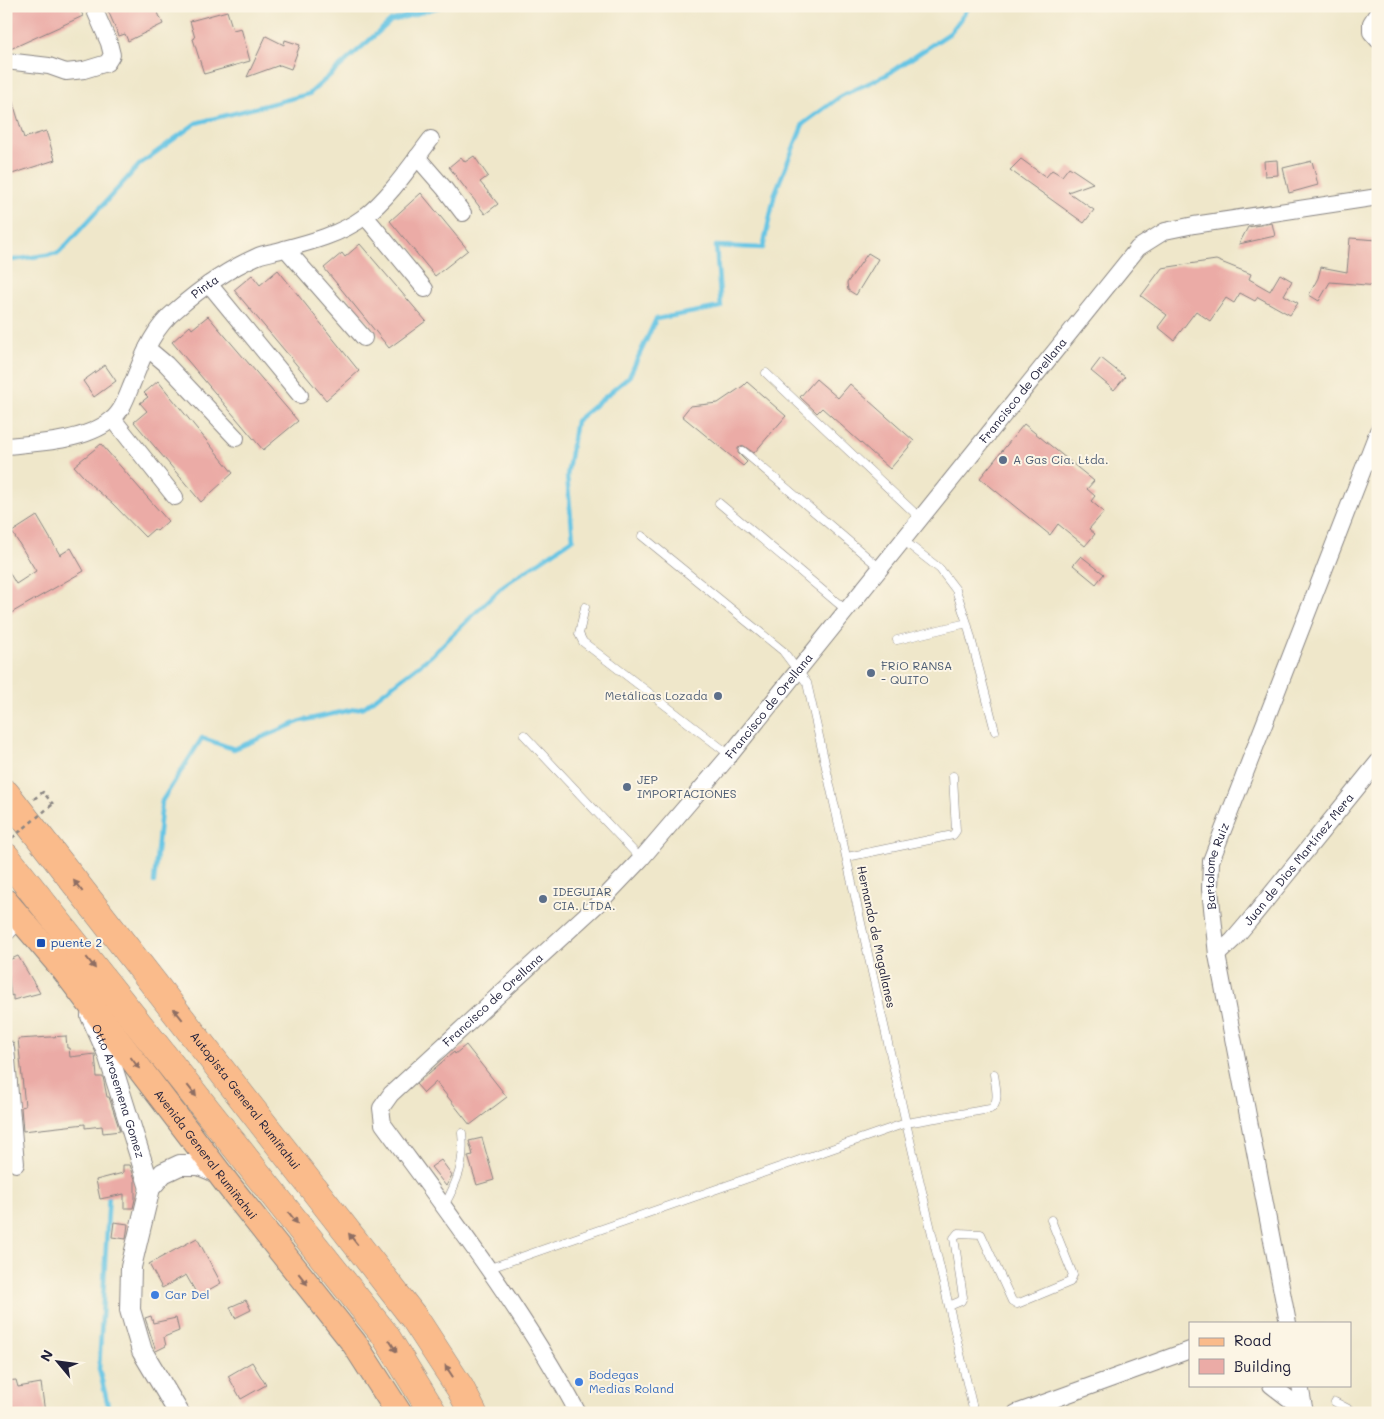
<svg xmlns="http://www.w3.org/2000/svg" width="1384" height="1419" viewBox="0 0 1384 1419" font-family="Mali,sans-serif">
<rect width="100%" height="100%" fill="#fcf5e5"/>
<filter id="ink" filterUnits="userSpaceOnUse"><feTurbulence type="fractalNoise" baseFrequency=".02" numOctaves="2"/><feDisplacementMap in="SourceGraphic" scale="10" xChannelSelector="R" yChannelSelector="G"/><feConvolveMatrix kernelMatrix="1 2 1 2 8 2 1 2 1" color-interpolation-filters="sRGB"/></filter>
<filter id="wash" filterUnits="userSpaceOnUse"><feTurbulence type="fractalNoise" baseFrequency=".0096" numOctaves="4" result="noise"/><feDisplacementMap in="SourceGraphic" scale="20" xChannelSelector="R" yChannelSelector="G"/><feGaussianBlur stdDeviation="1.12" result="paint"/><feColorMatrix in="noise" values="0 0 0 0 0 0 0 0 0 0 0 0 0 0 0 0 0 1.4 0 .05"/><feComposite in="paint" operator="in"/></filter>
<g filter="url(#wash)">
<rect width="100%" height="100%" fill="#efe7ca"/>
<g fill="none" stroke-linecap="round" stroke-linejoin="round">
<!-- stream -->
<path stroke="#66c5e4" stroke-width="4.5" d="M6,261l53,-8 81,-89 56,-41 113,-29 82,-73 51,-15
M154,882l8,-81 40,-63 32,11 67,-28 63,-14 67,-51 73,-71 69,-46 -6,-63 9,-55 53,-44 27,-58 65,-12 -5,-61 47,2 12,-55 28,-69 38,-28 45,-21 64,-42 20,-27
M109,1193l-10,176 11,44"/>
</g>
<g id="blocks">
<!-- building -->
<path fill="#ebaba6" d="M11,6h68l4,10 -77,35v-43z
M106,6h49l8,18 -35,17 -3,-7 -6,2z
M227,11l6,19 8,-2 9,33 -46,13 -11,-35 2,-1 -5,-17z
M266,36l18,9 1,-5 15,5 -9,24 -11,-4 -33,12z
M9,90l15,48 22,-7 9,29 -43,14 -6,-16v-67z
M474,156l14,20 -8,6 18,22 -13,10 -36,-47 12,-10 4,5z
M1021,159l25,18 6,-7 10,6 7,-9 24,16 -25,9 26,18 -10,13 -74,-53z
M1277,160l1,15 -13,1 -1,-15z
M1312,161l6,24 -29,8 -6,-25z
M421,193l47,57 -33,26 -45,-55z
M1272,223l3,13 -36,8 9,-17z
M1350,238l28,2v46l-48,-4 -11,19 -10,-6 9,-17 3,-11 26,5z
M360,244l66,77 -37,27 -65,-80 18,-15 3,4z
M868,253l10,6 -22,36 -8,-5 -1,-7z
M1216,260l35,14 -2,5 21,12 10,-17 12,7 -8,14 14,8 -8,12 -32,-18 -3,4 -15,-8 -6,10 -8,-5 -16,23 -14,-10 -22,29 -16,-13 9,-12 -26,-19 21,-28z
M278,270l81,101 -33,29 -92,-110 18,-15 8,10z
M208,316l90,105 -35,29 -91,-108 18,-16 2,3z
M1101,358l24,19 -11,13 -23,-19z
M105,365l11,16 -22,16 -11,-16z
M816,379l22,19 12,-14 64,57 -24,28 -68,-61 -5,5 -17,-16z
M158,381l75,92 -32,29 -67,-80 13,-11 -7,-8 8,-6 -4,-4z
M747,382l39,34 -32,37 -10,-7 -6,2v5l9,9 -4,4 -61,-50 8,-10 28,-3 25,-17z
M1024,424l70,57 -7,8 8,7 -4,5 13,11 -15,17 6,5 -10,12 -27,-22 -8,11 -70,-57z
M101,444l67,77 -11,10 -3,-2 -9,8 -32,-33 -22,-19 -17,-19z
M37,516l23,39 11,-7 13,23 -78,45v-49l10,17 20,-13 -24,-39z
M1081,556l23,18 -8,10 -23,-19z
M18,956l22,37 -27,7v-5l-2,1 -4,-35z
M66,1036l1,12h2l1,9 25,-3 2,23h6l4,20h2l11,34 -17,2 -1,-7 -17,2v-4l-62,7 -2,-24 4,-1 -7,-67z
M466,1045l41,52 -37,28 -34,-43 -12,11 -8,-9 38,-32 1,2z
M482,1138l12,42 -17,5 -9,-29 5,-1 -4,-14z
M441,1160l11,15 -6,11 -15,-19z
M123,1165h7l5,14v20l-2,9h-9v-14l-24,5 -4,-19 27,-7z
M114,1222l14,2 -2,15 -14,-2z
M197,1238l24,45 -23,13 -12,-21 -24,13 -13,-24z
M246,1300l5,10 -16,8 -5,-11z
M151,1316l2,7 23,-5 3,13 -15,6 2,9 -10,5 -11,-33z
M252,1362l14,23 -25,14 -13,-23z
M16,1380l2,7 23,-4 4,30h-39v-32z"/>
</g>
</g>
<g filter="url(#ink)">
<use href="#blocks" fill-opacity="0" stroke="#888482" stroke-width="1"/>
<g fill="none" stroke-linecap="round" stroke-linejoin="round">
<defs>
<path id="service" d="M766,373l154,145
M743,451l137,117
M719,503l127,107
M642,536l141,115 24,32 99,440 68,290
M903,540l37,29 16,21 11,33 28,108
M585,607l-6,27 4,8 147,113
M897,640l70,-17
M524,735l117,124
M847,857l106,-22 3,-4 -3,-55
M444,1206c14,-25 21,-44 18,-73
M490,1268l416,-145 84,-14c11,-5 5,-25 4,-35
M949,1306l12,-5 2,-4 -9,-59 4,-5 23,1 31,67 5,3 53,-22 3,-7 -22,-55
M1052,1401l4,12
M1335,1402l21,11"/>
<g id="minor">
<path d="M1378,12l-7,11v9l7,8"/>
<path d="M6,61l43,5 17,6 18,-2 23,-7 5,-8 -3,-12 -16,-37"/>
<path d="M417,157l27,31 19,25"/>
<path d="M365,216l60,73"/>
<path d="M286,249l78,89"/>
<path d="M209,284l91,111"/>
<path d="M147,348l19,16 70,74"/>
<path d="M113,419l62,78"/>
<path id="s1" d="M6,446c33,-3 79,-5 105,-26 11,-8 16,-24 21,-36 11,-27 20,-55 44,-74 24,-21 52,-41 82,-54 8,-3 17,-4 26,-7 27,-7 57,-15 80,-32 26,-20 47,-52 67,-78"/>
<path d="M6,933l14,-14"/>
<path id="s2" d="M1217,955l16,-15 17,-20 128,-158"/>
<path d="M6,1048l10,116"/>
<path id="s3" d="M1288,1323l-71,-368 -7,-66 1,-28 167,-430"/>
<path d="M1271,1385l34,26"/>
<path d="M1300,1385l5,28"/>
<path id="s4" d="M578,1413c-55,-103 -126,-195 -195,-289l-2,-16 10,-14 210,-193 40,-42 89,-104 408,-507 27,-17 29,-6 184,-28"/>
<path d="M1016,1413l174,-63"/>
</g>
<g id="tertiary">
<path id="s5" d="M91,1016l17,38 42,134"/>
<path d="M179,1413l-37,-62 -12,-41 1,-43 19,-79 13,-15 17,-8h19l17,7 4,3"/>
</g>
<g id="primary">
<path id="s6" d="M6,902l59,69 164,215 125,157 45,70"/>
</g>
<g id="trunk">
<path id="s7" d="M6,794l409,525 45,69 13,25"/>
<path d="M6,857l379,478 48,78"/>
</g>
</defs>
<!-- service casing -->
<use href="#service" stroke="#888482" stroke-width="9"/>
<!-- minor casing -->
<use href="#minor" stroke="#888482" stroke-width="18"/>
<!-- tertiary casing -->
<use href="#tertiary" stroke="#888482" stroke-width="22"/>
<!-- primary casing -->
<use href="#primary" stroke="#888482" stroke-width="27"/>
<!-- trunk casing -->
<use href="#trunk" stroke="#888482" stroke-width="29"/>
<!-- path -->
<path stroke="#888482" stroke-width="2.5" stroke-dasharray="4 4" stroke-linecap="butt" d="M34,799l9,-7 10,12"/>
<!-- service -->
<use href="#service" stroke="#fff" stroke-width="8"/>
<!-- minor -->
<use href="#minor" stroke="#fff" stroke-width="16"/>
<!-- tertiary -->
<use href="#tertiary" stroke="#fff" stroke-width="20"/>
<!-- primary -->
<use href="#primary" stroke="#fabb8b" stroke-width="25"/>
<!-- trunk -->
<use href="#trunk" stroke="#fabb8b" stroke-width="28"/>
<!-- path-bridge -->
<path stroke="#888482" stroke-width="2.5" stroke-dasharray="4 4" stroke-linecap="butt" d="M6,843l47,-39"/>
</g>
<!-- one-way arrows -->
<defs><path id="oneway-solid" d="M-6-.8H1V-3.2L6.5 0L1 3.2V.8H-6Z" transform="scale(1.25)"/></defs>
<g fill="#8e6e63">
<use href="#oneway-solid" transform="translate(78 886) rotate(-128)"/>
<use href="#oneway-solid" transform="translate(91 963) rotate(52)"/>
<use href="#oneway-solid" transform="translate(178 1014) rotate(-128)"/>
<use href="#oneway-solid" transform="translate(135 1063) rotate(53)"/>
<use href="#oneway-solid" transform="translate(192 1091) rotate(52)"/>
<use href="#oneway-solid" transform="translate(293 1218) rotate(52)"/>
<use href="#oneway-solid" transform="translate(353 1239) rotate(-128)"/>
<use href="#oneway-solid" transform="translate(303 1279) rotate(52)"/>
<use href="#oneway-solid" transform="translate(393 1346) rotate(58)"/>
<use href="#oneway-solid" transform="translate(449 1371) rotate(-123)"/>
</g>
</g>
<!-- markers -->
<g fill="#5c6f8a" stroke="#fcf5e5" stroke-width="2">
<circle cx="1003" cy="460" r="5"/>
<circle cx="871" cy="673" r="5"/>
<circle cx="718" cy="696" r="5"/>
<circle cx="627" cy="787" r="5"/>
<circle cx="543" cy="899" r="5"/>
</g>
<rect fill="#1a4fb4" stroke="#fcf5e5" stroke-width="2" x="36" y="938" width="10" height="10" rx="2.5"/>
<g fill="#3f7fe0" stroke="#fcf5e5" stroke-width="2">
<circle cx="155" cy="1295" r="5"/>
<circle cx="579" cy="1382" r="5"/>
</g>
<g text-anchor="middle" stroke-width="4" stroke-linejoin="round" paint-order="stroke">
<!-- street labels -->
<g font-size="12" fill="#22223b" stroke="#fcf5e5">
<text dy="4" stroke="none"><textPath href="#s1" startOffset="276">Pinta</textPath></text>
<text dy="4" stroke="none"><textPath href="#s4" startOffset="1330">Francisco de Orellana</textPath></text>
<text dy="4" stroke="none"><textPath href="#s4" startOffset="925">Francisco de Orellana</textPath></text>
<text dy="4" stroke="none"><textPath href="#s2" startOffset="126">Juan de Dios Martínez Mera</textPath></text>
<text dy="4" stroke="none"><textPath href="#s3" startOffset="465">Bartolome Ruiz</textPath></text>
<text transform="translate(876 937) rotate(78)" y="4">Hernando de Magallanes</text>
<text dy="4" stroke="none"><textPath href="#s4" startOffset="521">Francisco de Orellana</textPath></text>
<text dy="4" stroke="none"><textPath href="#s5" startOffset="80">Otto Arosemena Gomez</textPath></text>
<text dy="4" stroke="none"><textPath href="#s7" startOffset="389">Autopista General Rumiñahui</textPath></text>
<text dy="4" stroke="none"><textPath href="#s6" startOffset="322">Avenida General Rumiñahui</textPath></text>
</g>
<!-- service labels -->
<g font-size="12" fill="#4e5e75" stroke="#fcf5e5" text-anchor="start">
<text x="1013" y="464">A Gas Cia. Ltda.</text>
<text x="881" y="670">FRíO RANSA<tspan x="881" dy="14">- QUITO</tspan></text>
<text x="708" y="700" text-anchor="end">Metálicas Lozada</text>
<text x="637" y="784">JEP<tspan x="637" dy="14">IMPORTACIONES</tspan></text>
<text x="553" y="896">IDEGUIAR<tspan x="553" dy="14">CIA. LTDA.</tspan></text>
</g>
<!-- transit labels -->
<g font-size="12" fill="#164399" stroke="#fcf5e5" text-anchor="start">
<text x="51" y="947">puente 2</text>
</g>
<!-- shop labels -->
<g font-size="12" fill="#366cbe" stroke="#fcf5e5" text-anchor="start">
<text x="165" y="1299">Car Del</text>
<text x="589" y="1379">Bodegas<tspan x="589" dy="14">Medias Roland</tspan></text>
</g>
</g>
<!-- margin -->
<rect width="1384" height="1419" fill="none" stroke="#fcf5e5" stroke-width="25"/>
<!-- legend -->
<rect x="1189" y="1322" width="162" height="65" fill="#fcf5e5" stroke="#a5a1a1"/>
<rect x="1199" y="1338" width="25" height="8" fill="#fabb8b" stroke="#a5a1a1"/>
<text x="1234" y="1346" font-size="15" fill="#22223b">Road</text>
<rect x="1199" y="1359" width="25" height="15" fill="#ebaba6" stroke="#a5a1a1"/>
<text x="1234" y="1372" font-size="15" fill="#22223b">Building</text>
<!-- north arrow -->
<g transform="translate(58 1362) rotate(299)" stroke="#fcf5e5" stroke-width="4" paint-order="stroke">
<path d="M0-4L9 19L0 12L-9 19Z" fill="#22223b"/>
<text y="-8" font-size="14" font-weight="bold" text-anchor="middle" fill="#22223b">N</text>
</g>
</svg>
